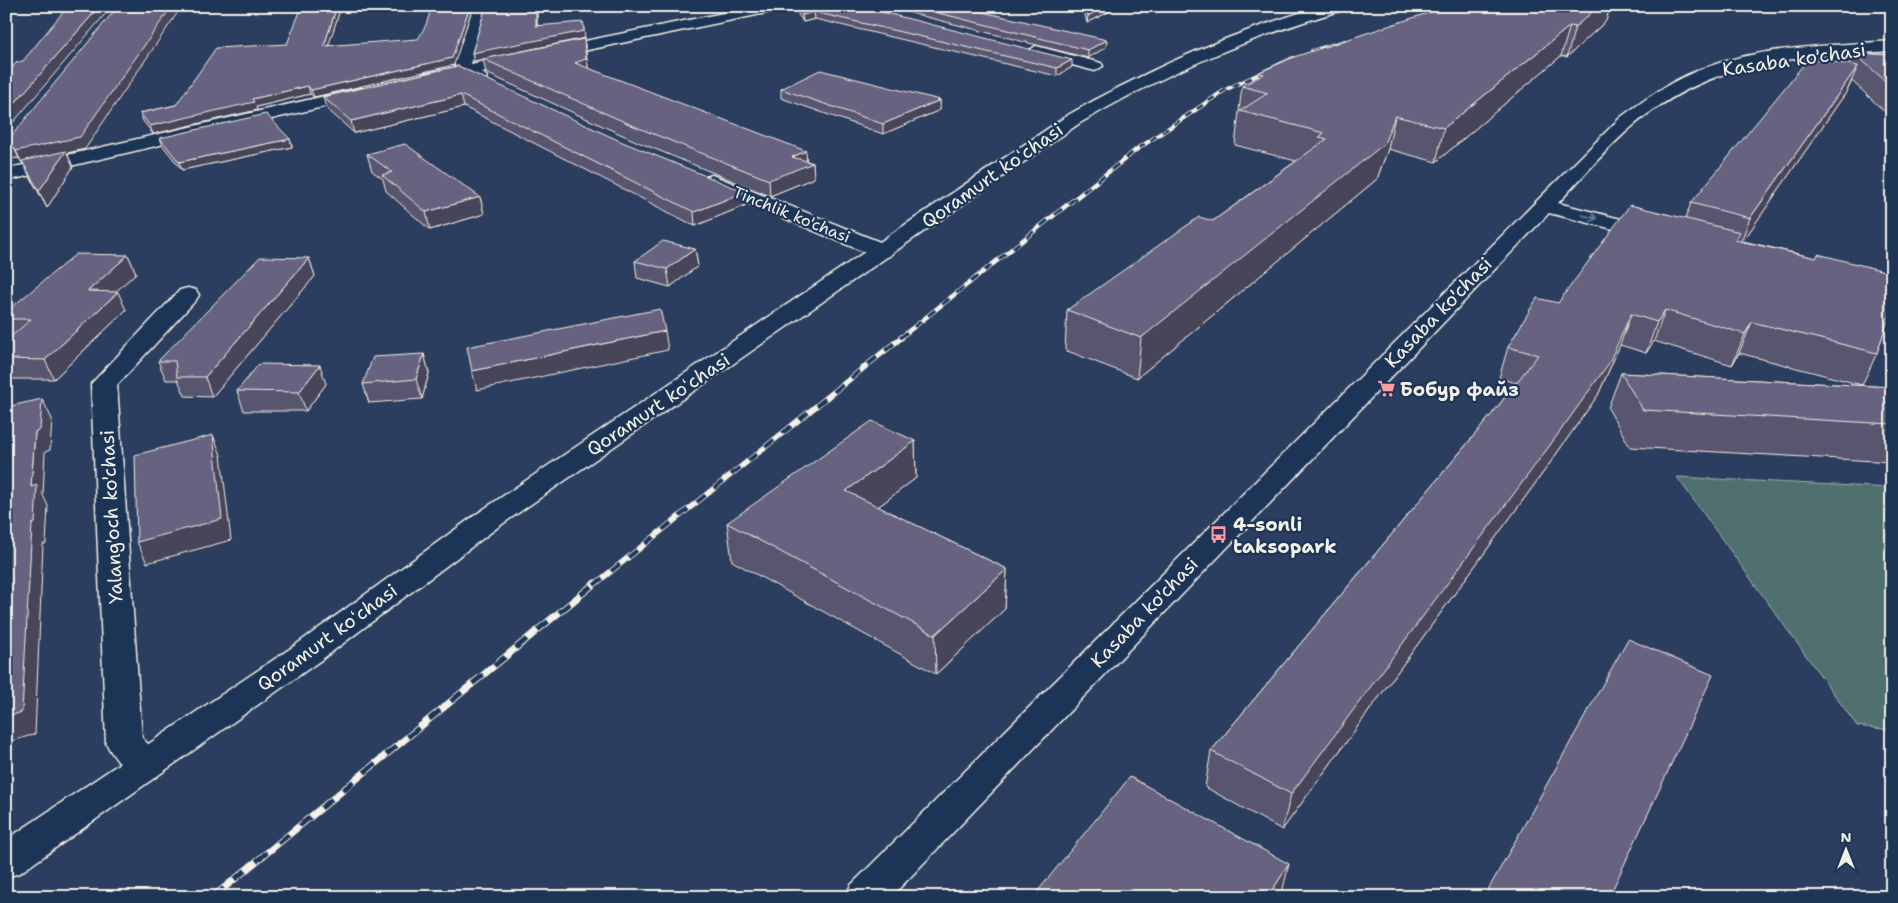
<svg xmlns="http://www.w3.org/2000/svg" width="1898" height="903" viewBox="0 0 1898 903" font-family="'Shantell Sans',sans-serif">
<rect width="100%" height="100%" fill="#2c3e5f"/>
<filter id="ink" filterUnits="userSpaceOnUse"><feTurbulence type="fractalNoise" baseFrequency=".02" numOctaves="2"/><feDisplacementMap in="SourceGraphic" scale="10" xChannelSelector="R" yChannelSelector="G"/><feConvolveMatrix kernelMatrix="1 2 1 2 8 2 1 2 1" color-interpolation-filters="sRGB"/></filter>
<g filter="url(#ink)">
<!-- green -->
<path fill="#4f6f6e" stroke="#a2b0ab" d="M1677,477l215,11v242l-35,-4z"/>
<g fill="none" stroke-linecap="round" stroke-linejoin="round">
<defs>
<path id="minor" d="M474,6h14l-17,58 287,-58h30l-7,4 -299,62 5,5 -2,4c-10,2 -14,-4 -23,-5 -13,-1 -25,9 -39,6l-2,-4 2,-4 32,-6v-7z
M1892,41v10c-100,7 -176,7 -257,73 -27,22 -52,53 -77,79l102,26 4,4 -4,4 -7,2 -104,-26 -658,684h-46l6,-12 770,-768c22,-16 45,-33 71,-44 61,-27 134,-27 200,-32z
M1036,46l65,17 2,3 -8,5 -65,-17 -2,-3z
M360,88l6,1 3,4 -3,4 -360,84v-12z
M712,175l178,71 3,5 -3,5 -8,2 -8,-2 -169,-71 -3,-4 3,-4z
M188,288l8,2 3,5 -3,5 -79,85 25,353 16,16 5,10 -5,10c-25,8 -41,-10 -52,-31l-15,-359 89,-94z"/>
<path id="major" d="M1324,6h24l-2,3c-94,27 -181,64 -266,114l-582,404 -177,133 -301,213 -14,4v-37l291,-196 181,-131 590,-398c81,-46 165,-84 256,-109z"/>
</defs>
<!-- minor casing -->
<use href="#minor" stroke="#f4f1e8" stroke-width="3"/>
<!-- major casing -->
<use href="#major" stroke="#f4f1e8" stroke-width="3"/>
<!-- minor -->
<use href="#minor" fill="#1d3557" fill-rule="evenodd"/>
<!-- major -->
<use href="#major" fill="#1d3557" fill-rule="evenodd"/>
<defs>
<path id="rail-far3" d="M1312,51l33,-10
M1139,148l86,-58 68,-32"/>
<path id="rail-far2" d="M900,338l241,-192"/>
<path id="rail-far1" d="M594,585l308,-248"/>
<path id="rail" d="M213,897l382,-314"/>
</defs>
<!-- rail-far3 casing -->
<use href="#rail-far3" stroke="#f4f1e8" stroke-width="4"/>
<!-- rail-far2 casing -->
<use href="#rail-far2" stroke="#f4f1e8" stroke-width="4.5"/>
<!-- rail-far1 casing -->
<use href="#rail-far1" stroke="#f4f1e8" stroke-width="5.5"/>
<!-- rail casing -->
<use href="#rail" stroke="#f4f1e8" stroke-width="7"/>
<!-- rail-far3 -->
<use href="#rail-far3" stroke="#1d3557" stroke-width="2.5" stroke-dasharray="7" stroke-linecap="butt"/>
<!-- rail-far2 -->
<use href="#rail-far2" stroke="#1d3557" stroke-width="3" stroke-dasharray="9" stroke-linecap="butt"/>
<!-- rail-far1 -->
<use href="#rail-far1" stroke="#1d3557" stroke-width="4" stroke-dasharray="11" stroke-linecap="butt"/>
<!-- rail -->
<use href="#rail" stroke="#1d3557" stroke-width="5" stroke-dasharray="14" stroke-linecap="butt"/>
</g>
<!-- wall -->
<path fill="#58546e" stroke="#f4f1e8" d="M486,6h51v19l48,13 -1,1 4,29 219,93 6,2 1,15 -44,18 -132,-54 -152,-69 -3,-14 98,-20 -107,22 -2,-8z
M793,6h65l214,61 -15,9 -242,-57 -12,3z
M883,6h73l150,41 -18,11z
M1083,6h37l-33,17z
M1449,6h161l-4,15 -39,36 -6,-1 -125,106 -48,-13 -11,30 -240,199 -72,-28 2,-40 146,-89 83,-60 -61,-16 7,-59 16,-8v-5z
M339,13l-11,32 126,20 -140,32 -4,-3 -54,13 1,3 -104,24 -10,-13 -3,-8 36,-8 111,-61z
M1854,53l38,2v58l-7,-1 -33,-31 -5,10 -104,150 73,17 73,14 3,-4v39l-15,46 -15,32 -123,-32 -7,12 -78,-24 -8,12 -26,-8 -22,50 -53,75 -263,360 -77,-43 6,-36 281,-337 24,-31 -17,-5 9,-31 50,-44 127,-84 6,-16 158,-138z
M458,66l288,139 -51,21 -231,-119 -110,26 -28,-25 -3,-11z
M781,89l159,11v10l-57,24 -102,-36z
M160,138l130,1 2,8 -110,23 -19,-24z
M6,147l79,2 -18,4 6,14 -26,41 -17,-31 -7,-14h-1l-3,-5 -13,1z
M367,154l113,43 4,17 -54,16 -44,-39 -3,-12 -11,-8z
M695,249l3,17 -28,21 -33,-9 -2,-17z
M128,255l8,18 -21,19 11,18 -72,69h-48v-38l3,-3h-2l-1,-2v-24z
M309,258l6,18 -103,121 -27,-1 -7,-16h-12l-8,-19z
M424,354l5,19 -7,26 -53,4 -6,-19z
M1621,373l271,14v75l-262,-15 -22,-39z
M326,384l-20,27h-62l-7,-20z
M915,441l1,37 -38,29 129,62 -2,40 -69,65 -204,-113 -5,-38z"/>
<!-- shaded-wall -->
<path fill="#47455a" stroke="#f4f1e8" d="M100,6h12l-106,125v-18z
M172,6h10l-97,143 -18,4 6,14 -26,41 -8,-17 25,-37 -42,9 -6,-12z
M337,6l2,7 -13,40 -2,-7z
M470,6h3l-19,59 -140,32 -3,-7 141,-32z
M536,6h1v27l-1,-7z
M1107,6h13l-33,17 1,-7z
M1599,6h11l-4,15 -39,36 8,-30z
M814,12l1,7 -12,3 -1,-7z
M583,22l2,16 -111,23 -2,-8z
M1570,26l-9,30 -125,106 8,-34z
M584,39l2,13 3,21 -14,-10z
M1107,40l-1,7 -18,11v-8z
M1072,60v7l-15,9v-8z
M1858,66l-11,25 -108,156 11,-29z
M308,86l2,8 -54,13 1,3 -104,24 -3,-8 102,-27z
M461,95l3,12 -110,26 -3,-12z
M940,100v10l-57,24v-10z
M1395,116l-7,33 -11,30 -240,199 4,-40z
M290,139l2,8 -110,23 -3,-8z
M13,146l6,12 -13,1v-12z
M806,151l1,14 6,-2 1,15 -44,18 -1,-16 23,-23z
M745,192l1,13 -51,21 -1,-14z
M480,197l4,17 -54,16 -4,-18z
M695,249l3,17 -28,21 -3,-18z
M128,255l8,18 -40,37 -8,-19z
M309,258l6,18 -103,121 -7,-20z
M118,292l8,18 -72,69 -9,-19z
M1665,310l-11,31 -8,12 11,-31z
M1631,314l-11,31 -22,50 -53,75 -263,360 9,-36z
M1752,322l-13,31 -7,12 13,-31z
M665,331l3,19 -191,40 -5,-19z
M424,354l5,19 -7,26 -6,-20z
M320,365l6,19 -20,27 -7,-19z
M42,399l10,20 -2,31 -5,2 -2,43 5,11 -2,38h-3l-8,190 -29,9v-26l25,-230 4,-55z
M213,435l8,20 10,85 -84,23 -10,-21z
M915,441l1,37 -67,51 -3,-38z
M1007,569l-2,40 -69,65 -1,-39z
M1289,864l-8,33h-13z"/>
<!-- building -->
<path fill="#666280" stroke="#f4f1e8" d="M68,6h32l-94,107v-39l11,-12 6,-1z
M118,6h54l-92,131 -64,14 -3,-5 -7,1v-7l3,-1z
M337,6l-13,40 94,-7 8,-14 6,-19h38l-18,52 -141,32 -3,-4 -56,13 2,3 -104,24 -10,-13 36,-8 40,-57 71,-4 14,-35z
M486,6h50v20l47,-4 1,9 -112,22z
M797,6h61l214,54 -15,8 -243,-56 -12,3z
M910,6h46l151,34 -19,10z
M1085,6h22l-19,10z
M1449,6h150l-24,21 -5,-1 -126,102 -49,-12 -11,28 -243,194 -74,-28 132,-93 14,4 114,-82 -8,-2 5,-4 -84,-22 28,-18 -26,-7 22,-12 -6,-1 36,-16z
M584,39l2,20 -11,4 231,88 -14,6 21,6 -44,17 -133,-53 -153,-68z
M1854,53l38,2v32z
M1809,58l49,8 -108,152 -59,-15z
M458,66l162,75 125,51 -51,20 -233,-117 -110,26 -28,-24z
M820,70l120,30 -57,24 -102,-35z
M266,114l24,25 -111,23 -19,-24z
M405,144l75,53 -54,15 -44,-37 10,-3 -25,-18z
M66,151l-27,40 -17,-30z
M1630,205l110,27 -5,8 81,18 2,-4 74,19v34l-15,46 -125,-31 -7,12 -80,-24 -8,12 -26,-8 -22,49 -53,74 -265,357 -80,-43 281,-337 46,-59 -30,-8 29,-49 21,5z
M663,241l32,8 -28,20 -32,-8z
M76,254l52,1 -40,36 30,1 -73,68 -39,-1v-18l25,-22h-25v-7z
M260,257l49,1 -104,119h-28l-2,-16h-17z
M660,309l5,22 -193,40 -5,-24z
M424,354l-8,25 -53,5 10,-27z
M259,364l61,1 -21,27 -62,-1z
M1621,373l271,14v37l-249,-14z
M42,399l-2,31 -5,2 -4,55 6,-2 -2,38 -3,1 -10,188 -16,5v-310z
M872,421l43,20 -69,50 161,78 -72,66 -208,-112z
M213,435l9,84 -85,23 -2,-87z
M1628,639l85,36 -104,222h-125z
M1130,777l159,87 -21,33h-235z"/>
<!-- one-way arrows -->
<defs><path id="oneway-shaft" d="M-6 0H5M1.5-3L5.5 0L1.5 3" fill="none" stroke-width="1.6" stroke-linecap="round" stroke-linejoin="round" transform="scale(1.25)"/></defs>
<use stroke="#68778a" href="#oneway-shaft" transform="translate(1590 217) rotate(14)"/>
</g>
<!-- icons -->
<defs>
<symbol id="supermarket-bare" viewBox="-9 -9 18 18"><path d="M-6-5.5h2.5l.6 2H6L4.5 2H-2.5L-4.4-4H-6ZM-1.5 3.2a1.3 1.3 0 1 0 .1 0ZM3 3.2a1.3 1.3 0 1 0 .1 0Z" fill="#ff9aa2" stroke="#1d3557" stroke-width="2.5" paint-order="stroke"/></symbol>
<symbol id="bus-bare" viewBox="-9 -9 18 18"><path d="M-5-6H5V4H4V6H2V4H-2V6H-4V4H-5ZM-3.5-4V0h7V-4ZM-3.5 1.2v1.5H-2V1.2ZM2 1.2v1.5H3.5V1.2Z" fill="#ff9aa2" stroke="#1d3557" stroke-width="2.5" paint-order="stroke"/></symbol>
</defs>
<g fill-rule="evenodd">
<use href="#supermarket-bare" x="1374" y="376" width="25" height="25"/>
<use href="#bus-bare" x="1206" y="522" width="25" height="25"/>
</g>
<g text-anchor="middle" stroke-width="4.5" stroke-linejoin="round" paint-order="stroke">
<!-- far-street labels -->
<g font-size="16" fill="#f4f1e8" stroke="#1d3557">
<text transform="translate(792 214) rotate(22)" y="6">Tinchlik ko'chasi</text>
</g>
<!-- street labels -->
<g font-size="19" fill="#f4f1e8" stroke="#1d3557">
<text transform="translate(1794 59) rotate(-8)" y="7">Kasaba ko'chasi</text>
<text transform="translate(992 175) rotate(-35)" y="7">Qoramurt koʻchasi</text>
<text transform="translate(1438 312) rotate(-46)" y="7">Kasaba ko'chasi</text>
<text transform="translate(658 404) rotate(-34)" y="7">Qoramurt koʻchasi</text>
<text transform="translate(111 517) rotate(-93)" y="7">Yalang'och ko'chasi</text>
<text transform="translate(1144 612) rotate(-46)" y="7">Kasaba ko'chasi</text>
<text transform="translate(327 637) rotate(-36)" y="7">Qoramurt koʻchasi</text>
</g>
<!-- poi labels -->
<g font-size="19" font-weight="bold" fill="#f4f1e8" stroke="#1d3557" text-anchor="start">
<text x="1400" y="396">Бобур файз</text>
<text x="1233" y="531">4-sonli<tspan x="1233" dy="22">taksopark</tspan></text>
</g>
</g>
<!-- margin -->
<rect width="1898" height="903" fill="none" stroke="#1d3557" stroke-width="25"/>
<rect x="12" y="12" width="1873" height="878" fill="none" stroke="#f4f1e8" stroke-width="2" filter="url(#ink)"/>
<!-- north arrow -->
<g transform="translate(1846 850)" stroke="#1d3557" stroke-width="4" paint-order="stroke">
<path d="M0-4L9 19L0 12L-9 19Z" fill="#f4f1e8"/>
<text y="-8" font-size="14" font-weight="bold" text-anchor="middle" fill="#f4f1e8">N</text>
</g>
</svg>
